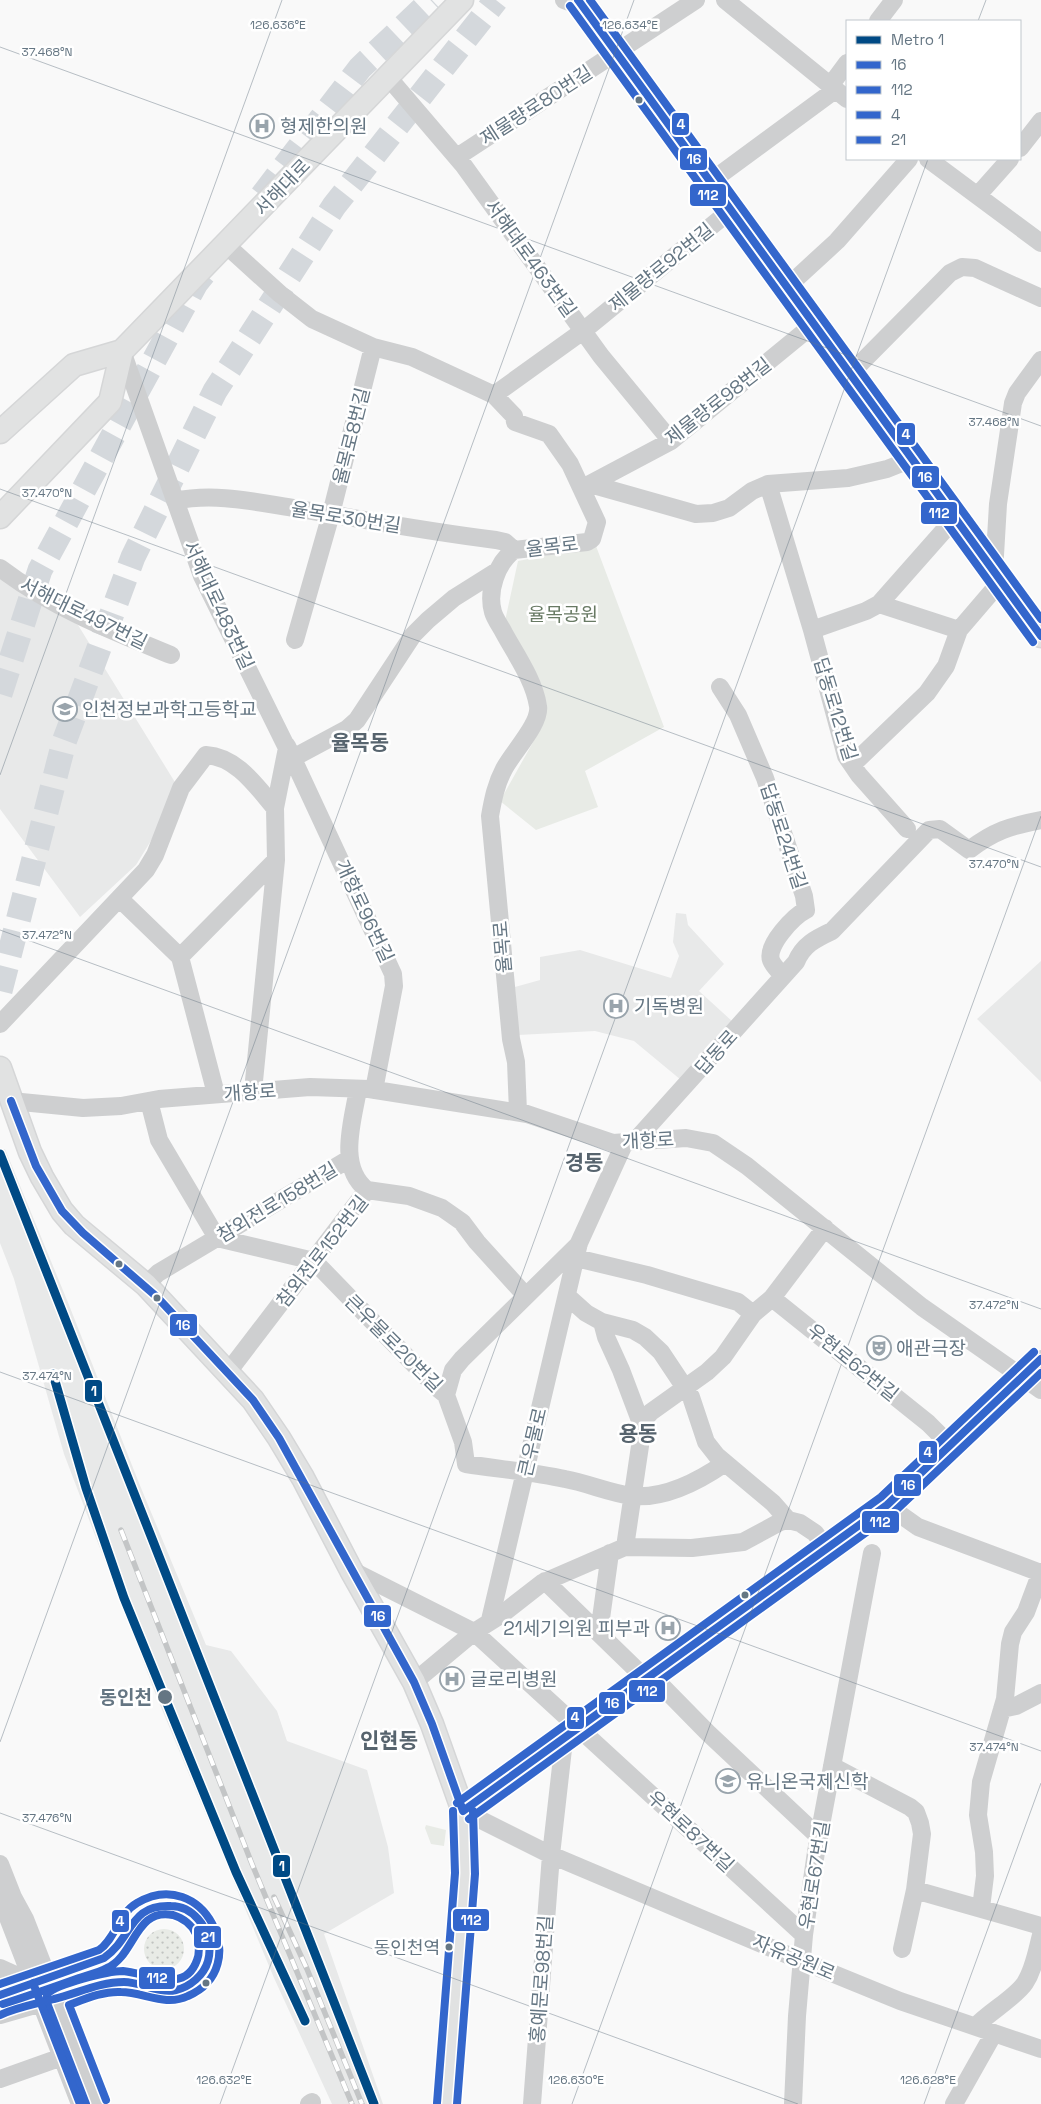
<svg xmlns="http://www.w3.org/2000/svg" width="1041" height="2104" viewBox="0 0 1041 2104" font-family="'Space Grotesk','Noto Sans KR',sans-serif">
<defs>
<pattern id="grass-dots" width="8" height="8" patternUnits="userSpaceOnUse" patternTransform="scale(1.25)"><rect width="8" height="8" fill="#e8ebe6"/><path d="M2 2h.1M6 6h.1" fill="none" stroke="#c0c3c0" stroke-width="1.8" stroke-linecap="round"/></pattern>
</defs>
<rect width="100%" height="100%" fill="#f9f9f9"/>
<!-- built -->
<path fill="#e8e9e9" d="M0,577l78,48 103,167 -45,73 -56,52 -80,-108z
M676,913l10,1 2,11 36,39 -25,27 34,31 -52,58 -47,-39 -39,-10 -77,4 -3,-48 25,-7v-23l40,-7 91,28 8,-22 -6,-14z
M1041,961v121l-64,-63z
M5,1149l64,156 70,178 67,162 25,6 46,60 10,30 80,29 21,77 6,46 -70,41 59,170h-51l-58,-126 -116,-278 -94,-246 -50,-175 -14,-36v-93z"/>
<!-- grass -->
<path fill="url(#grass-dots)" d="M144 1949a20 20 0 1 1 40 0a20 20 0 1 1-40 0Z"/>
<!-- park -->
<path fill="#e8ebe6" d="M596,546l68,181 -79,44 13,36 -62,23 -36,-29 41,-73 6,-23 -42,-84 13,-60z
M426,1825l20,5 -2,16 -13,-2 -6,-16z"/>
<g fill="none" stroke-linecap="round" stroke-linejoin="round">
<!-- highway-tunnel -->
<path stroke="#d4d8dc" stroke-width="25" stroke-dasharray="25 12" stroke-linecap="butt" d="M262,196l98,-128 72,-68
M0,694l40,-124 156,-287 9,-11
M0,991l64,-249 69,-185 82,-166 119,-185 162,-206"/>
<defs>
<path id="major" d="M578,0l463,636
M0,432l74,-67 48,-14 340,-351
M0,517l110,-115 12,-51
M0,1068l30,84 12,25 20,34 12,14 72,60 107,115 26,38 24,40 48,92 63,112 18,42 31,87 2,62 -18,231"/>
</defs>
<!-- major casing -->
<use href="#major" stroke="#d5d6d7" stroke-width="25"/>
<!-- minor -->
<path stroke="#cecfd0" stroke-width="18" d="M564,0l19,7v-7
M725,0l122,99
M878,21l16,-21
M388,77l76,89 137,190 70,85
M830,86l17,-23
M1020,148l21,-27
M457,157l239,-157
M928,159l113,84
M710,182l125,-92
M978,195l32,-36
M226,245l54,49 32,25 61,28 39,10 82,38 20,21 1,6 34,12 21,30 27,58 -5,17 -5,3 -73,8c-17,13 -27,41 -21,62 2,7 8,15 11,21 12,22 30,47 34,73 3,17 -25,46 -34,63 -8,15 -11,30 -14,47l21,223 5,23 2,50
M787,287l50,-46 72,-82
M122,351l80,225 85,172 -12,60 1,52 -23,231
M850,374l100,-101 12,-6 13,1 66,30
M494,395l89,-64 148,-121
M590,484l81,-43 143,-117
M768,484l44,146 34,126 13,19 48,54
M585,494l5,-10 106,30 17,-1 16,-5 23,-17 16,-7 80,-6 39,-9 25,-10
M175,501c41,-9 84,2 125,8 65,11 130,23 196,31l9,2 9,8
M0,568c51,39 112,63 171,87
M994,572l4,-68 15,-101 4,-10 24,-33
M812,630l54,-19 13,-7 76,-86
M959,630l42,-49
M295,640l36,-126 42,-167
M720,687l18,28 27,63 39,118 2,14c-12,6 -40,35 -35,50 2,6 8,11 12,16
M287,746l106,228 1,12 -20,104
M293,758l54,-29 10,-9 56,-85 15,-15 26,-22 43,-27
M852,765l75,-72 19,-27 13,-36 -80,-26
M120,899l60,58 36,137
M180,957l96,-97
M0,1024l146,-154 9,-15 26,-67 25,-33c31,2 50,31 69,53
M358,1089c-5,32 -21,77 9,101
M11,1101l72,7 38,-2 38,-7 151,-12 59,2 158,25 86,29 73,-5 27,5 34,23 175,141 119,83
M149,1101l10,39 58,98 97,23
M635,1141l161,-179c7,-17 19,-23 36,-31l97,-101 11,-1 29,21c25,-19 41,-24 72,-30
M367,1190l42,6 33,12 20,14 15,20 49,54
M576,1258l71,17 91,27 15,12
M314,1261l122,126 10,8 17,47 3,22c33,5 67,8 99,15 22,4 45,14 67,17 33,3 67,-15 93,-33
M146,1285l12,-12 191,-114
M567,1296l19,17 16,9 31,8 12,7 16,15 30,45 15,45 11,14 56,47 15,17
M772,1298l53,-70
M602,1322l4,15 15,33 20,53 -1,23 -15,101
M1041,1359l-75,73 -79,73 -424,306 88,44 251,106 98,40 141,48
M228,1372l139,-182
M446,1395l7,-25 9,-11 117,-115
M641,1423l10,-11 56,-40 16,-15 30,-43 19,-16 156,125 23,23
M887,1505l31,22 123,46
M351,1570l123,62 330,303
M545,1581l102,99
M490,1620l89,-377 46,-101
M599,1633l11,-80
M652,1676l56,57 111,104
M414,1682l60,-50 27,-17 41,-32 83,-36 67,1 51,-6 37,-20 8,-2 12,3 15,10 12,16
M1002,1709l14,-3 25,-13
M832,1766l78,41 6,5 4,11 2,11 -7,56 -13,59
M0,1864l13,33 12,22 72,185
M915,1890l126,36
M0,1897l80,207
M981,1908l4,-32 -1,-24 -6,-37 3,-33 24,-83 5,-55 3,-12 13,-20 15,-40
M0,1968l33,15
M0,1995l44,-15
M0,2015l52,-15
M976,2026c13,-14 40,-29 49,-43 9,-14 12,-33 16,-48
M0,2079l62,-22
M309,2104l3,-2
M532,2104l19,-249 13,-115
M793,2104l4,-88 7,-81 12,-83 56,-299
M954,2104l40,-71"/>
<!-- major -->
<use href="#major" stroke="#e1e2e2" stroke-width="22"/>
<defs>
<path id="rail" d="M121,1530l131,334 100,240
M274,1897l33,72 55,135"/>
</defs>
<!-- rail casing -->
<use href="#rail" stroke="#c3c5c6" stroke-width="5.5"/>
<!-- rail -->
<use href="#rail" stroke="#fff" stroke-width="4" stroke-dasharray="11" stroke-linecap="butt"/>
<defs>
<path id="bus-1" d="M578,0l463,636
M11,1101l25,65 26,45 21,22 74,64 96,103 26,38 135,244 18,42 31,87
M463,1811l424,-306 154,-146"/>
<path id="bus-2" d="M570,6l463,636
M469,1819l424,-306 148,-140
M3,2004c25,-8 51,-17 76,-26 9,-3 19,-5 28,-10 28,-12 28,-61 66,-53 10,3 19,10 23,19 3,8 4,19 1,26 -12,35 -50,13 -74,11 -15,0 -66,13 -76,23v9l39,101
M457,2104l18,-230 -2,-63"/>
<path id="bus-3" d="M590,0l451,619
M457,1803l424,-306 153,-145
M0,1984l99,-34c17,-12 19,-36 38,-47 66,-39 118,64 51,93 -23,11 -44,-4 -67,-4 -18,-1 -36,7 -52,13l37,95
M437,2103l18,-230 -2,-62"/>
<path id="bus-4" d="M33,1983l47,121
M0,1995l104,-37c29,-20 25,-54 67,-52 11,0 20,5 27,13 10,11 14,27 10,42 -4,14 -18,26 -32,29 -17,4 -35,-8 -52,-8 -24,0 -46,11 -70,17 -18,5 -36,8 -54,16"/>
</defs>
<!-- bus-1 casing -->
<use href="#bus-1" stroke="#fff" stroke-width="11"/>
<!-- bus-2 casing -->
<use href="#bus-2" stroke="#fff" stroke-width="11"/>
<!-- bus-3 casing -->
<use href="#bus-3" stroke="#fff" stroke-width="11"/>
<!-- bus-4 casing -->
<use href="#bus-4" stroke="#fff" stroke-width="11"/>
<!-- bus-1 -->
<use href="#bus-1" stroke="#36c" stroke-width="8"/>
<!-- bus-2 -->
<use href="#bus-2" stroke="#36c" stroke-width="8"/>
<!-- bus-3 -->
<use href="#bus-3" stroke="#36c" stroke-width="8"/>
<!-- bus-4 -->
<use href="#bus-4" stroke="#36c" stroke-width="8"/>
<defs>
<path id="metro-1" d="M0,1154c124,317 252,632 374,950
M53,1374l33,114 38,110 112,274 69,149"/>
</defs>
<!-- metro-1 casing -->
<use href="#metro-1" stroke="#fff" stroke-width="12"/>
<!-- metro-1 -->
<use href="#metro-1" stroke="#004a85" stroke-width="9"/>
</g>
<!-- ticks -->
<path fill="none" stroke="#657683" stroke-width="1" stroke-opacity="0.45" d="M978,21l8,-21M0,47l1041,379M0,489l1041,378M0,775l282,-775M0,930l1041,379M0,1372l1041,379M0,1742l634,-1742M0,1813l798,291M220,2104l708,-1945M572,2104l469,-1288M924,2104l117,-321"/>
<!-- icons -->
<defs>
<symbol id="hospital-ring" viewBox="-11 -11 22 22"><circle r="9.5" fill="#fff" stroke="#99a4ac" stroke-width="1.5"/><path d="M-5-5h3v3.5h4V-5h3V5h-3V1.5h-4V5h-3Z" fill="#99a4ac"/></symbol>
<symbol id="school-ring" viewBox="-11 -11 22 22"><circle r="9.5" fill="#fff" stroke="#99a4ac" stroke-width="1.5"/><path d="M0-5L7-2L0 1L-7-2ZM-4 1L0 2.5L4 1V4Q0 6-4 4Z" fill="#99a4ac"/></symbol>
<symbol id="theatre-ring" viewBox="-11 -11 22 22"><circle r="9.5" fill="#fff" stroke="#99a4ac" stroke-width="1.5"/><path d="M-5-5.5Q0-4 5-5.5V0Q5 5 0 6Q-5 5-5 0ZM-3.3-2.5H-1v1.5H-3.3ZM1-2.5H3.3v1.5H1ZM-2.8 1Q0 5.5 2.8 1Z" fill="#99a4ac"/></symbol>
<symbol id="university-ring" viewBox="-11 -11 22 22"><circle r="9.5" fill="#fff" stroke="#99a4ac" stroke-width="1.5"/><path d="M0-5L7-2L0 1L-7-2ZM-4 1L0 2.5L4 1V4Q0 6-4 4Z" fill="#99a4ac"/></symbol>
</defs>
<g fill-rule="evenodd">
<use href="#hospital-ring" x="248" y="112" width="28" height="28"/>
<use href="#school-ring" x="51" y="695" width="28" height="28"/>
<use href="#hospital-ring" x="602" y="992" width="28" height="28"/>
<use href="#theatre-ring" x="865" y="1334" width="28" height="28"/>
<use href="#hospital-ring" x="654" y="1614" width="28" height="28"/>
<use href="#hospital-ring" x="438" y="1665" width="28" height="28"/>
<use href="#university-ring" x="714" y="1767" width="28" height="28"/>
</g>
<!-- markers -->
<g fill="#657683" stroke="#fff" stroke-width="2">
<circle cx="639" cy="100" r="4.5"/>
<circle cx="119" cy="1264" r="4.5"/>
<circle cx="157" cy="1298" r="4.5"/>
<circle cx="745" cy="1595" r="4.5"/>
<circle cx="165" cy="1697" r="8"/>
<circle cx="449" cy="1947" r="4.5"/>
<circle cx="206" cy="1983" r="4.5"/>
</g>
<g text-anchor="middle" stroke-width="5" stroke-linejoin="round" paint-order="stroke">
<!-- bus labels -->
<g font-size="18" fill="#657683" stroke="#fff" text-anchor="end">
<text x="440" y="1954">동인천역</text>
</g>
<!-- street labels -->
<g font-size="19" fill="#657683" stroke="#fff">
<text transform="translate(536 105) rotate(-33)" y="7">제물량로80번길</text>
<text transform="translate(282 187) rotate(-46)" y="7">서해대로</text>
<text transform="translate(531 258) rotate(54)" y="7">서해대로463번길</text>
<text transform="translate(661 267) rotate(-39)" y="7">제물량로92번길</text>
<text transform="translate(718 401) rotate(-38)" y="7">제물량로98번길</text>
<text transform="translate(351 436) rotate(-76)" y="7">율목로8번길</text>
<text transform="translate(346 517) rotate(9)" y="7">율목로30번길</text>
<text transform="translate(552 546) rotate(-7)" y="7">율목로</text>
<text transform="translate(219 605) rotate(65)" y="7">서해대로483번길</text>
<text transform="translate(84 613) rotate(26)" y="7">서해대로497번길</text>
<text transform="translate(836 709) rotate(73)" y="7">답동로12번길</text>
<text transform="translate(784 836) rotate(72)" y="7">답동로24번길</text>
<text transform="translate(365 911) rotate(65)" y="7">개항로96번길</text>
<text transform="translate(502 947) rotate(-95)" y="7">율목로</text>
<text transform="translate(716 1052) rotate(-48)" y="7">답동로</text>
<text transform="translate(250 1092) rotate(-4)" y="7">개항로</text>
<text transform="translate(648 1140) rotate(-3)" y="7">개항로</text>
<text transform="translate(277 1202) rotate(-31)" y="7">참외전로158번길</text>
<text transform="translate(322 1251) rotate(-52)" y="7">참외전로152번길</text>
<text transform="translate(394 1343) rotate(45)" y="7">큰우물로20번길</text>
<text transform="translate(853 1362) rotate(39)" y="7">우현로62번길</text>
<text transform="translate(532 1442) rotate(-77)" y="7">큰우물로</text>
<text transform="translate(691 1831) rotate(43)" y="7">우현로87번길</text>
<text transform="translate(814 1875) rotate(-81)" y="7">우현로67번길</text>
<text transform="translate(794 1957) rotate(23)" y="7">자유공원로</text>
<text transform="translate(541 1979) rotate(-86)" y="7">홍예문로98번길</text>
</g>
<!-- poi labels -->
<g font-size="19" fill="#657683" stroke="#fff" text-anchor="start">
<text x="280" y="133">형제한의원</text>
<text x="82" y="716">인천정보과학고등학교</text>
<text x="634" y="1013">기독병원</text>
<text x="896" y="1355">애관극장</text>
<text x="650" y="1635" text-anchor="end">21세기의원 피부과</text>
<text x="470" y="1686">글로리병원</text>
<text x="746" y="1788">유니온국제신학</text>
</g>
<!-- park labels -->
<g font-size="19" fill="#687a64" stroke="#fff">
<text x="563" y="621">율목공원</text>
</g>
<!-- stop labels -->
<g font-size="19" font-weight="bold" fill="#657683" stroke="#fff" text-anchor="end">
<text x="152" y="1704">동인천</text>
</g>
<!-- quarter labels -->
<g font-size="21" font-weight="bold" fill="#57646e" stroke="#fff">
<text x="360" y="750">율목동</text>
<text x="584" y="1170">경동</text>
<text x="638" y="1441">용동</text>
<text x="389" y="1748">인현동</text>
</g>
</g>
<g font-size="12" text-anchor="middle" fill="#657683" stroke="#fff" stroke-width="5" stroke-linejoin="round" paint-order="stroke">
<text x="278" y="29">126.636°E</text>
<text x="630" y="29">126.634°E</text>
<text x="47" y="56">37.468°N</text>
<text x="994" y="426">37.468°N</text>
<text x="47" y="497">37.470°N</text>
<text x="994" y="868">37.470°N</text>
<text x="47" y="939">37.472°N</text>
<text x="994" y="1309">37.472°N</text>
<text x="47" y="1380">37.474°N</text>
<text x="994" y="1751">37.474°N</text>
<text x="47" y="1822">37.476°N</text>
<text x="224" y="2084">126.632°E</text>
<text x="576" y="2084">126.630°E</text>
<text x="928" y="2084">126.628°E</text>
</g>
<g stroke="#fff" stroke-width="2">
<rect x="671" y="112" width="19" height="24" rx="5" fill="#36c"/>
<rect x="679" y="147" width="29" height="24" rx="5" fill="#36c"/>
<rect x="689" y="183" width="38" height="24" rx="5" fill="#36c"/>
<rect x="896" y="422" width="20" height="24" rx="5" fill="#36c"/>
<rect x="911" y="465" width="29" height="24" rx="5" fill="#36c"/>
<rect x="920" y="501" width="38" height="24" rx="5" fill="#36c"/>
<rect x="169" y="1313" width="29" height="24" rx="5" fill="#36c"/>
<rect x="84" y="1379" width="19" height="24" rx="5" fill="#004a85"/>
<rect x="918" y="1440" width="20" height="24" rx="5" fill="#36c"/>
<rect x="893" y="1473" width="29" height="24" rx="5" fill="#36c"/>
<rect x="861" y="1510" width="39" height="24" rx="5" fill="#36c"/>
<rect x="363" y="1604" width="29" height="24" rx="5" fill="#36c"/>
<rect x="628" y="1679" width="38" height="24" rx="5" fill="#36c"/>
<rect x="598" y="1691" width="28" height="24" rx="5" fill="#36c"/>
<rect x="566" y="1706" width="19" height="24" rx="5" fill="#36c"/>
<rect x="272" y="1854" width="19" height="24" rx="5" fill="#004a85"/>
<rect x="452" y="1908" width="38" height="24" rx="5" fill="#36c"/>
<rect x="111" y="1909" width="19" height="24" rx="5" fill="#36c"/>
<rect x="193" y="1925" width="29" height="24" rx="5" fill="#36c"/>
<rect x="138" y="1966" width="38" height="24" rx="5" fill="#36c"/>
</g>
<g font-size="14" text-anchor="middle" font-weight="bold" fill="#fff">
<text x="681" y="129">4</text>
<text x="694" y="164">16</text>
<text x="708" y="200">112</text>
<text x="906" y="439">4</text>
<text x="925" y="482">16</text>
<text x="939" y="518">112</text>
<text x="183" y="1330">16</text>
<text x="94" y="1396">1</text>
<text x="928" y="1457">4</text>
<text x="908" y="1490">16</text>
<text x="880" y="1527">112</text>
<text x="378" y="1621">16</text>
<text x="647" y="1696">112</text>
<text x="612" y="1708">16</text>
<text x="575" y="1722">4</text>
<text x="282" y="1871">1</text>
<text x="471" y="1925">112</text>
<text x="120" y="1926">4</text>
<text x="208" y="1942">21</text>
<text x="157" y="1983">112</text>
</g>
<!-- legend -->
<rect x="846" y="20" width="175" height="140" fill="#ffffff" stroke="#c1c8cd"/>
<rect x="856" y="36" width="25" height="8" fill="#004a85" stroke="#c1c8cd"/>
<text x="891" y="45" font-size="15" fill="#657683">Metro 1</text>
<rect x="856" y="61" width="25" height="8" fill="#3366cc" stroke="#c1c8cd"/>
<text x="891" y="70" font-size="15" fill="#657683">16</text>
<rect x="856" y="86" width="25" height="8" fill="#3366cc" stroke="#c1c8cd"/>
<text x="891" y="95" font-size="15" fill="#657683">112</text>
<rect x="856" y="111" width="25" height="8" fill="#3366cc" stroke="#c1c8cd"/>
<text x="891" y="120" font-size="15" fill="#657683">4</text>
<rect x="856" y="136" width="25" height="8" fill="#3366cc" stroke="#c1c8cd"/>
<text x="891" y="145" font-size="15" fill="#657683">21</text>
</svg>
